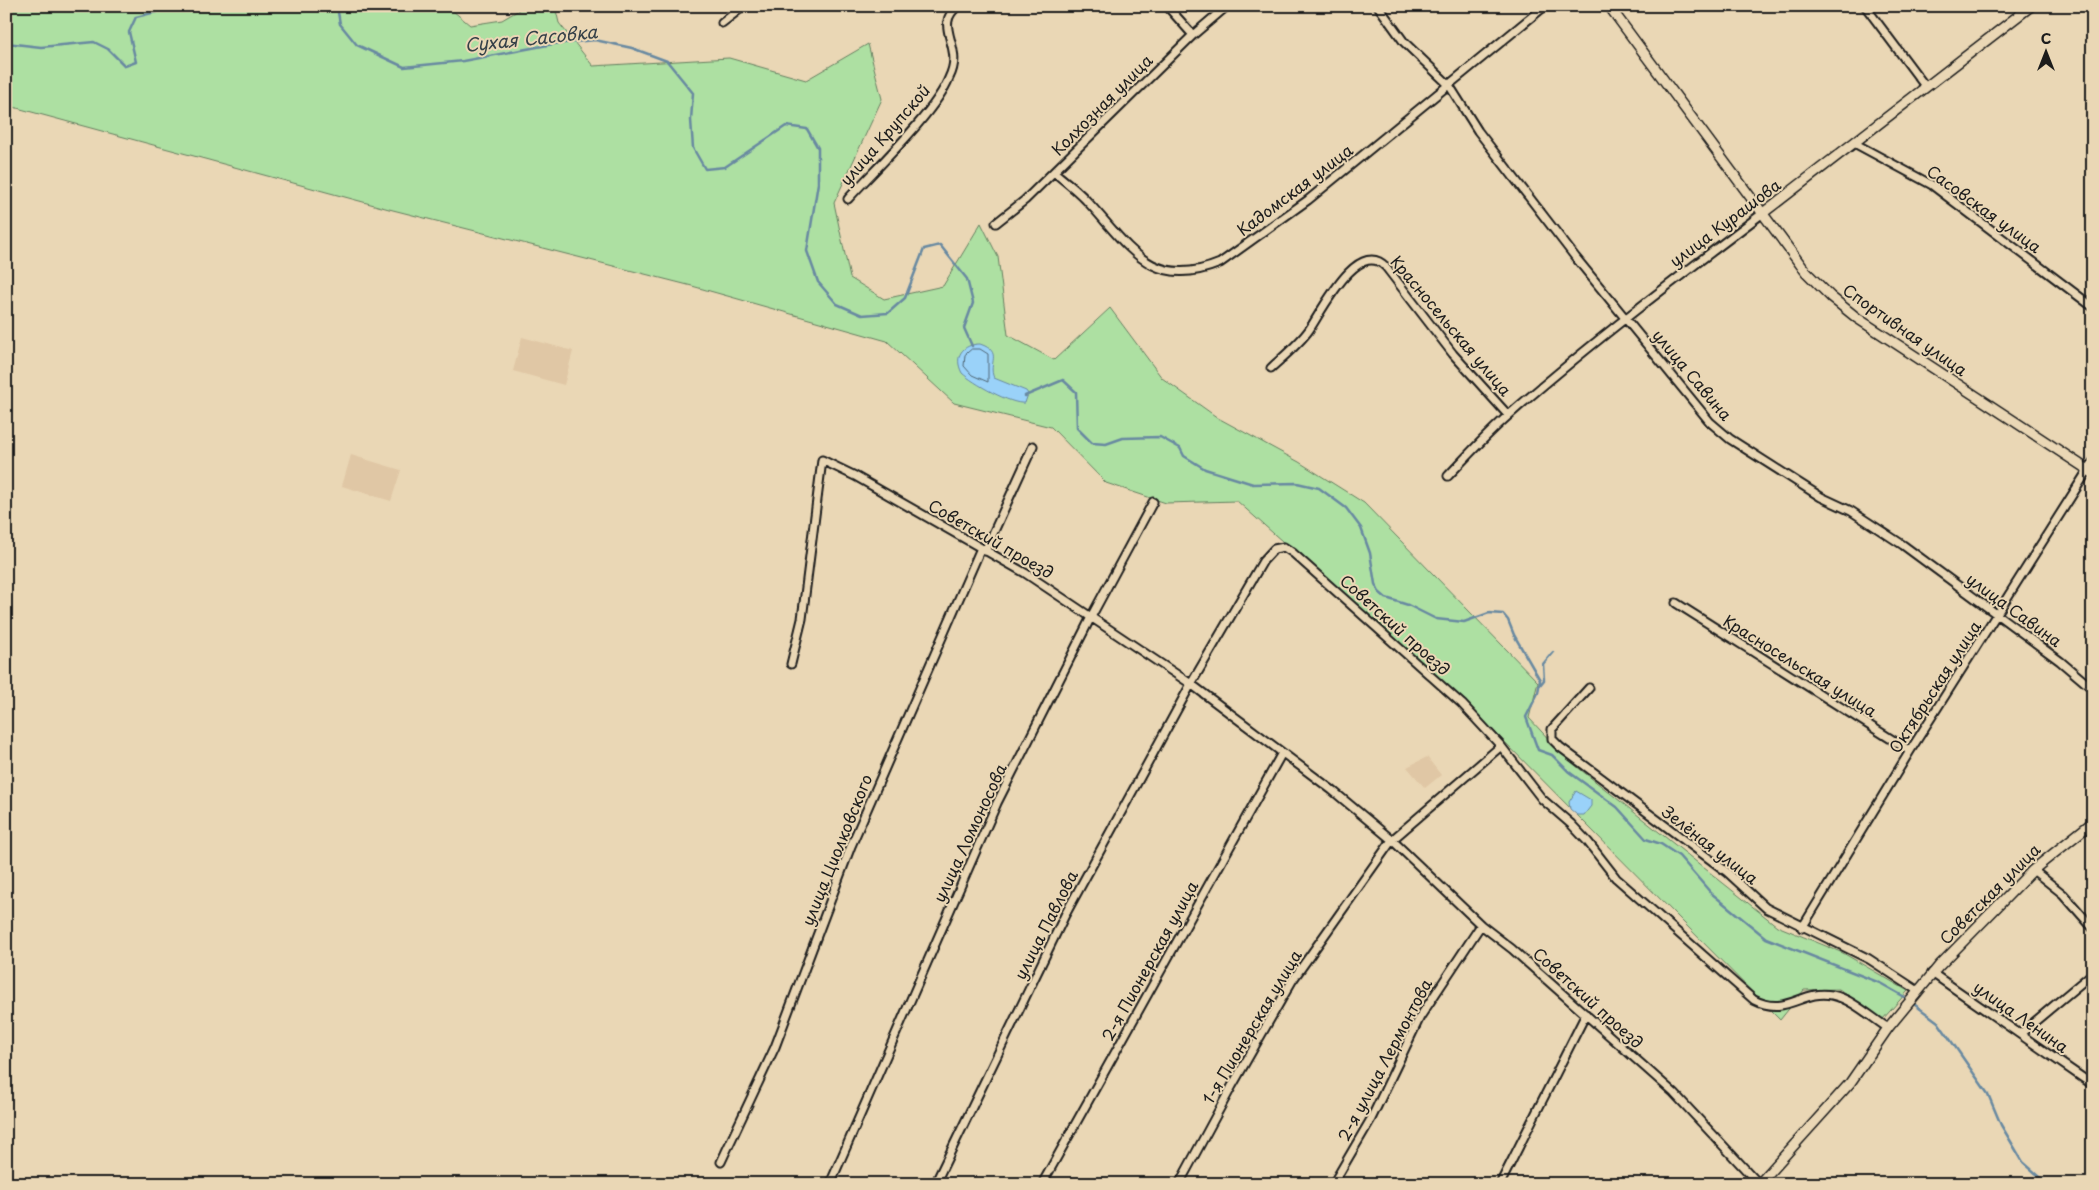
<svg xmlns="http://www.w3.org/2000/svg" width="2099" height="1190" viewBox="0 0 2099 1190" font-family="'Playpen Sans',sans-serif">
<rect width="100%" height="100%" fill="#ead7b5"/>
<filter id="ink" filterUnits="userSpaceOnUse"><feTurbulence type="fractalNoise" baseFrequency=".02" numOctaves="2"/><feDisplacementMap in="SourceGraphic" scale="10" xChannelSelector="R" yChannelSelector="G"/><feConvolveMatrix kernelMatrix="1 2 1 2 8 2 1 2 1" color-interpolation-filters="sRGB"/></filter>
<g filter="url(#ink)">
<!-- built -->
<path fill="#e0c7a5" d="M522,337l51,14 -9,34 -51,-14z
M351,455l50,15 -10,31 -49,-15z
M1427,757l14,18 -16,13 -18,-21z"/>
<!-- green -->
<path fill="#ade0a2" stroke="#647e5f" d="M6,6h441l23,19 32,-5 17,-10v-4h36l4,17 34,43 136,-8 77,22 62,-36 14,55 -48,104 16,75 34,21 59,-13 38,-63 17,34 10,78 46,25 56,-52 52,70 56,40 81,44 65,41 174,179 -9,36 37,40 211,168 66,27 65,38 -26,29 -43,-31 -35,1 -24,30 -296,-299 -247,-220 -71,2 -60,-20 -55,-56 -97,-24 -67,-62 -195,-55 -303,-77 -383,-104z"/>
<!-- water -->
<path fill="#9ad2f9" stroke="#6889a1" d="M980,344c24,8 7,19 14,34l32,13 2,3 -3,9c-14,2 -52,-20 -63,-30 -9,-17 1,-29 18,-29z
M1576,791l15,9v6l-7,9h-7l-7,-6 -1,-7z"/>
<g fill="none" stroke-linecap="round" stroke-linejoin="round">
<!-- shore -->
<path stroke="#4e6574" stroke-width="1" d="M972,349h8l8,5v28l-16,-7 -8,-9 1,-11z"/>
<!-- stream -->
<path stroke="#6889a1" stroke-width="2.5" d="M337,6l3,18 17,21 47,22 59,-6 90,-17 42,-4 37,8 35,13 26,32 -2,27 2,28 12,21 20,-2 61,-41 21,3 11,19v35l-11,68 11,31 19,22 25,11 26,-2 17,-15 19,-49 16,-4 27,34 6,24 -9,25 8,18
M6,43l35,4 53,-5 14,7 17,17 11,-4 -7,-30 7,-15 20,-5 7,-6
M1025,396l38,-16 13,12 1,36 15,15 14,1 17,-6 37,-1 20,11 4,8 21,13 48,15 44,-1 22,5 27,20 15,20 9,25 5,31 4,8 7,6 22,7 28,14 28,3 25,-9 14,1 5,6 6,15 26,45 -2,13 -12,24 12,33 14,5 17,17 48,35 29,32 15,5 18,12 32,37 55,45 114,45 23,13 35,26 50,72 13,31 22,37 25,22
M1540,685l4,-5 -1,-16 10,-12"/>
<defs>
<path id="minor" d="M1167,6l26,29
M1378,6l26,36 45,43 29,46 98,127 134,164 20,17 91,58 30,14 52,34 157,116 33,28
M1865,6l60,80
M722,23l22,-17
M1854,143l78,42 161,122
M1054,172c11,9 23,18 32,28 41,43 64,92 134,63l88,-63 237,-194
M848,199c27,-30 87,-86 101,-121 4,-8 6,-18 4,-27 -3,-18 -13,-31 5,-45
M996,223l29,-23 168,-165 34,-29
M1271,368c13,-12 28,-24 38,-38 13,-19 49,-93 77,-63l67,87 55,61
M1448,476c20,-21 40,-43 62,-62 81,-71 167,-136 253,-201
M985,551l48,-105
M1676,603l234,148
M791,664l11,-45 20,-159 33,16 170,97 166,111 141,106 60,50 89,85 31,24 162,144 85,91
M1589,688l-37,41v10l8,8 167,125 39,36 103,51 49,32
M2033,870l30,24 30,34
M1802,928l108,-177 183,-289
M1932,973l161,112
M2020,1034l73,-61
M721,1162l54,-115 76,-201 130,-298
M830,1184l167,-381 94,-186 62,-115
M935,1184l130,-269 126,-231 72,-123 11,-12 10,-2 9,6 169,151 39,42 41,53 29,25 17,18 28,36 138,122c33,17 48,-11 78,-5 20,4 39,22 56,33
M1042,1184l240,-431
M1179,1184l53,-98 60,-105 100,-141 109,-94
M1333,1184l38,-65 49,-102 61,-92
M1500,1184l86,-170"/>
<path id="tertiary" d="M1609,6l197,266 25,25 26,21 236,155
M1763,213l268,-207
M1759,1184l91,-101 38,-55 51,-62 94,-96 60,-48"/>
<path id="primary" d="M2090,6l3,4"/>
</defs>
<!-- minor casing -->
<use href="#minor" stroke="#1c1c1c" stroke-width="11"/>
<!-- tertiary casing -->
<use href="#tertiary" stroke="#1c1c1c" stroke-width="12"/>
<!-- primary casing -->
<use href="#primary" stroke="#1c1c1c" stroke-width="14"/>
<!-- minor -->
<use href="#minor" stroke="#ead7b5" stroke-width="7"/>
<!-- tertiary -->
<use href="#tertiary" stroke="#ead7b5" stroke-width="9"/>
<!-- primary -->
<use href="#primary" stroke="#f5e382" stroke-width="10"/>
</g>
</g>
<g text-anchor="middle" stroke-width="4" stroke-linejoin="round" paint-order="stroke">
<!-- street labels -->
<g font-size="16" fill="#1c1c1c" stroke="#ead7b5">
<text transform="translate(1102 105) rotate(-45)" y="6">Колхозная улица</text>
<text transform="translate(885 135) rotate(-49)" y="6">улица Крупской</text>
<text transform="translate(1295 190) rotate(-37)" y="6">Кадомская улица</text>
<text transform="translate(1984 209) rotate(36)" y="6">Сасовская улица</text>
<text transform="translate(1725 223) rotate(-37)" y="6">улица Курашова</text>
<text transform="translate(1451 326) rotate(50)" y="6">Красносельская улица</text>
<text transform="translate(1905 330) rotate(35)" y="6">Спортивная улица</text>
<text transform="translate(1692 375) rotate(50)" y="6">улица Савина</text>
<text transform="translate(991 539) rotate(30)" y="6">Советский проезд</text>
<text transform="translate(2014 610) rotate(36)" y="6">улица Савина</text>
<text transform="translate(1395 625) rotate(42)" y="6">Советский проезд</text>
<text transform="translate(1800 666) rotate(32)" y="6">Красносельская улица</text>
<text transform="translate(1935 687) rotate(-57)" y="6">Октябрьская улица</text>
<text transform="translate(970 833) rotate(-65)" y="6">улица Ломоносова</text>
<text transform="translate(1710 845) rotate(38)" y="6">Зелёная улица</text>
<text transform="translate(837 850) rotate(-68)" y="6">улица Циолковского</text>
<text transform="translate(1990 894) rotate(-45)" y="6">Советская улица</text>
<text transform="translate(1046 925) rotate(-63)" y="6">улица Павлова</text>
<text transform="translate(1150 961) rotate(-61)" y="6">2-я Пионерская улица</text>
<text transform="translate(1588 998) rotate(42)" y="6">Советский проезд</text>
<text transform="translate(2021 1017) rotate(35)" y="6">улица Ленина</text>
<text transform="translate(1252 1027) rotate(-59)" y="6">1-я Пионерская улица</text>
<text transform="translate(1385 1060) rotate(-62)" y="6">2-я улица Лермонтова</text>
</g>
<!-- water labels -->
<g font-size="18" font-style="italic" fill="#354048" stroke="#ead7b5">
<text transform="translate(531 39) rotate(-6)" y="6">Сухая Сасовка</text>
</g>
</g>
<!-- margin -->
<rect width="2099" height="1190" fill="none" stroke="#ead7b5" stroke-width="25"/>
<rect x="12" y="12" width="2074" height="1165" fill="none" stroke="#1c1c1c" stroke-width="2" filter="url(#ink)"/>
<!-- north arrow -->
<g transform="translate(2046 52)" stroke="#ead7b5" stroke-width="4" paint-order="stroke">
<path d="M0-4L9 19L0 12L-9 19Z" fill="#1c1c1c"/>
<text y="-8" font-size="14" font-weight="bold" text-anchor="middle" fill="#1c1c1c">С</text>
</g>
</svg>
